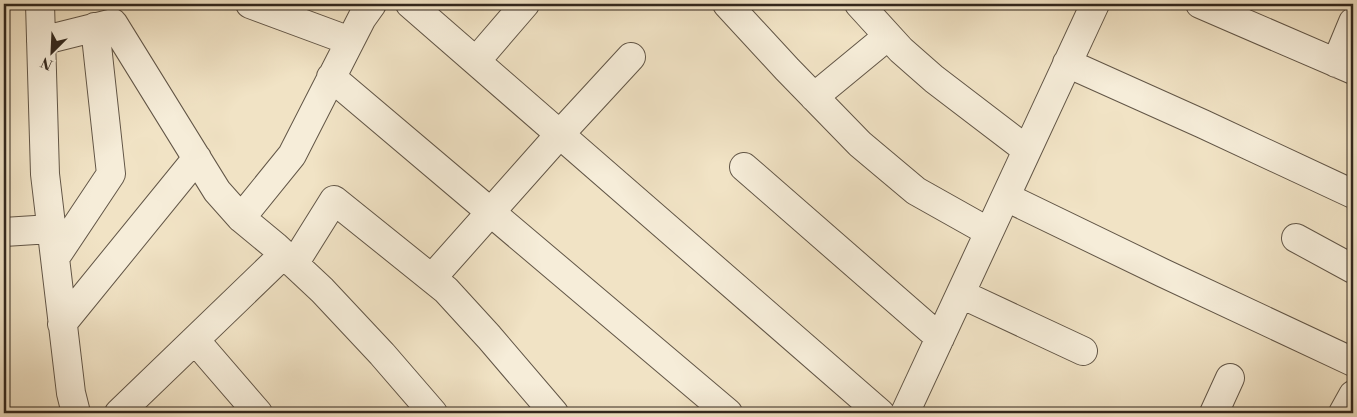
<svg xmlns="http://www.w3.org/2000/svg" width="1357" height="417" viewBox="0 0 1357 417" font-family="'Libre Bodoni',serif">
<rect width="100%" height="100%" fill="#f1e3c5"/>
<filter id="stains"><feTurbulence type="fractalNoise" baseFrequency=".004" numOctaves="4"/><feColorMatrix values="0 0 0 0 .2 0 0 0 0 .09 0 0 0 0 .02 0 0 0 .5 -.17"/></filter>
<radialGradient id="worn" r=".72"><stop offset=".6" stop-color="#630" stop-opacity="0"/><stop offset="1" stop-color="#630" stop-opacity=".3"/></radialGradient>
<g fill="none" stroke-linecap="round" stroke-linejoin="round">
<defs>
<path id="minor" d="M40,4l5,170 26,219 5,20
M250,4l100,37
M410,4l470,409
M727,4l60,65 73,75 56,47 73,41
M859,4l42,46 33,29 93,71
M1200,4l153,66
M41,41l72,-18 104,168 24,27 34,28 47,44 60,64 51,59
M476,61l49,-57
M1067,63l136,61 150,70
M1336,63l17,-41
M331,77l397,336
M814,97l74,-61
M744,167l196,171
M1006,197l157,76 190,89
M241,218l51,-63 70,-137 10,-14
M4,232l47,-3
M1296,238l57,31
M55,258l56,-84 -16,-147
M294,264l40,-64 112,90 43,47 65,76
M432,278l128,-144 71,-77
M961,294l122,57
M62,324l135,-166
M195,340l63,73
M119,413l165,-159
M905,413l190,-409
M1214,413l16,-35
M1343,413l10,-18"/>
</defs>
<!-- minor casing -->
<use href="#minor" stroke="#625647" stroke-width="30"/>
<!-- minor -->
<use href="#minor" stroke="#f6edd9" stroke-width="28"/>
</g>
<!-- margin -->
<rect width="1357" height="417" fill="none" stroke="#f1e3c5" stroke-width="20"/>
<rect x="5" y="5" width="1347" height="407" fill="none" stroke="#32271d" stroke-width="2.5"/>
<rect x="10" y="10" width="1337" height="397" fill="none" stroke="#32271d"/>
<!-- north arrow -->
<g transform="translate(52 52) rotate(204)" stroke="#f6edd9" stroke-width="4" paint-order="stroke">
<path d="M0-4L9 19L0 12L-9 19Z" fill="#32271d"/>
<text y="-8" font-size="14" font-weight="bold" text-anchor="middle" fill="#32271d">N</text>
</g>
<rect width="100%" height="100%" filter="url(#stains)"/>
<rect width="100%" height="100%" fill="url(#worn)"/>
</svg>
